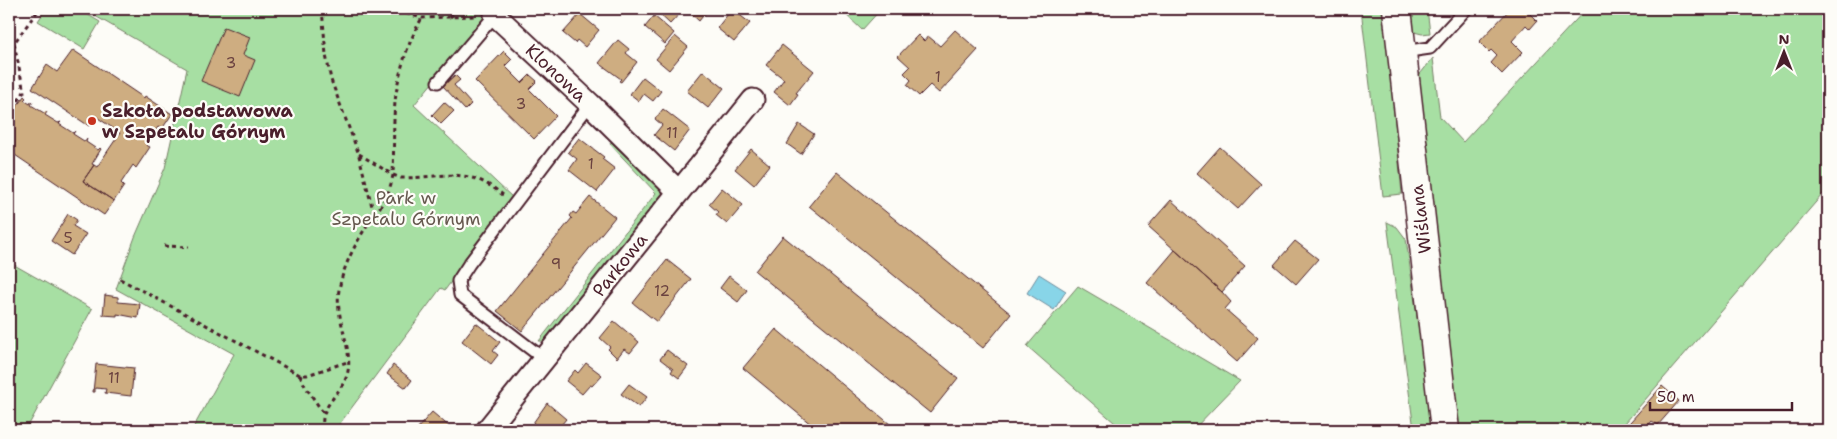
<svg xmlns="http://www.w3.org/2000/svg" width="1837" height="439" viewBox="0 0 1837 439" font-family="'Shantell Sans',sans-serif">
<rect width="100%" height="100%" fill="#fdfcf7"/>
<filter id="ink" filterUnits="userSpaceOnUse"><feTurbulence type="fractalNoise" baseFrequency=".02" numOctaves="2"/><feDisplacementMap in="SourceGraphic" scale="10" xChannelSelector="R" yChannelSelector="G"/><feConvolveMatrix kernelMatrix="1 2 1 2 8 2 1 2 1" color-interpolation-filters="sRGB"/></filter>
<g filter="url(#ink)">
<!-- green -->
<path fill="#a7dfa3" stroke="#787f67" d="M46,9h32l22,13 -16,27 -46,-28z
M83,9h410l-79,96 99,93 -68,92 -4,-2 -106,142h-143l42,-76 -118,-65 19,-52 30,-69 22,-99z
M840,9h41l-19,21z
M1361,9h23l18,185 -19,2z
M1408,9h19l3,24 -8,1 -12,-3z
M1586,9h242v179l-209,242h-160l-43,-351 17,-21 7,59 23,25z
M611,142l52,49v6l-117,144h-7l117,-148 -46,-49z
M1387,222l10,5 9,12 27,191h-19z
M9,262l83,47 -66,121h-17z
M1078,286l162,95 -47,49h-70l-96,-84z"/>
<!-- water -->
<path fill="#88d5e8" stroke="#6f8c9c" d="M1039,274l27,17 -12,19 -27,-17z"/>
<!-- building -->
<path fill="#cead81" stroke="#4a1f2b" d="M654,9h28l1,1 -13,14z
M687,9h19l-1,2 1,1 -7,9 -12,-11z
M732,9l18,14 -16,19 -17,-14z
M1510,9l1,1 2,-1h12l12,12 -7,8 -4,-4 -14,16 11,11 -21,22 -11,-11 6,-7 -6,-6 -2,2 -10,-10z
M580,14l19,16 -14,17 -8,-7 -2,3 -12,-10z
M654,16l20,17 -9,11 -20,-17z
M224,27l26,10 -7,18 12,5 -15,37 -39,-16z
M955,30l23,20 -39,43 -9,-8 -11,11 -12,-11 4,-5 -7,-7 6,-6 -12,-11 20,-21 6,6 4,-5 12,10z
M675,36l13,11 -19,23 -13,-11z
M618,40l11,9 -3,4 11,9 -16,20 -2,-1 2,-2 -22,-16z
M782,45l32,26 -18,22 2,1 -8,11 -16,-13 10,-13 -18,-14z
M73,50l71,48 1,-2 27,18 -10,15 -4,-2 -12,18 4,2 -14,21 -3,-3 -12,18 3,3 -10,15 -31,-20 11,-16 3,2 23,-34 -25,-17 -6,10 -57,-38 15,-23 10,7z
M504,51l8,8 -7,7 17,17 8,-8 7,6 -8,8 27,27 -22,23 -59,-58z
M703,71l21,17 -16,20 -21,-17z
M455,75l5,5 -6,5 17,19 -6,6 -22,-24z
M643,77l18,14 -8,10 -9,-7 -5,7 -9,-7z
M24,96l2,2 -2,2 6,4 1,-2h2l-2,3 13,8 2,-2 1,1 -2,3 13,8 3,-1 -2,2 14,9 2,-2 -2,3 11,7 3,-2 -1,3 12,8 2,-2 1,1 -9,15 2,1 -11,16 31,20 -10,14 -95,-64v-33z
M444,102l10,9 -13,13 -9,-9z
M663,109l27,21 -16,21 -20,-16 8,-10 -7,-6z
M799,124l15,10 -13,20 -14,-10z
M579,138l25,19 -2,2 13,10 -18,23 -28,-22 8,-11 -9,-7z
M1220,147l41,37 -23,25 -41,-36z
M751,149l19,16 -16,20 -19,-16z
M837,172l174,142 -28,34 -174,-142z
M722,188l21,17 -16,19 -11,-9 2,-3 -9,-8z
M590,197l25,20 -93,114 -25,-20 75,-93 -2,-2 3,-4 3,2z
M1171,200l74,66 -23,26 -74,-66z
M68,214l9,6 -4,6 13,8 -14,21 -21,-14z
M783,236l175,142 -28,35 -175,-142z
M1295,241l23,18 -22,25 -22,-19z
M1175,250l47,42 9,10 -6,7 33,29 -21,24 -90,-79z
M667,260l24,19 -34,43 -24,-19z
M729,276l18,14 -9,12 -18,-14z
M105,295l13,2v5l22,2 -2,14 -21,-4v2l-14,-1z
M614,321l25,21 -9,11 -6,-4 -7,9 -9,-9 2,-2 -10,-9z
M476,323l24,19 -7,9 5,4 -7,9 -29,-23z
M776,329l121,101h-79l-75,-62z
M667,350l21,16 -9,12 -8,-6 2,-3 -13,-10z
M586,363l16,12 -10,11 -2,-1 -8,9 -16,-13 9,-11 3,3z
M96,364l38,4 -3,28 -26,-3 1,-4 -11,-1v4h-2z
M393,365l19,15 -6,8 -19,-14z
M629,384l18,13 -8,10 -18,-13z
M1662,386l17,15 -21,24 -6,-4 -8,9h-21z
M547,403l19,16 -9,11h-16l-8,-7z
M432,412l19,16 -2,2h-33z"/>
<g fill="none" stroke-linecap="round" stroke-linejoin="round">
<defs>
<path id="lane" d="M1402,52l28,-4 36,-39
M438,82l57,-67
M544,359l-84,-64 -2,-14 11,-17 121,-160"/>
<path id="street" d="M495,15l95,89 89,88
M487,430l266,-330"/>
<path id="primary" d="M1397,9l48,421"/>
</defs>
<!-- lane casing -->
<use href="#lane" stroke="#4a1f2b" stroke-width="15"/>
<!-- street casing -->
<use href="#street" stroke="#4a1f2b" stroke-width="25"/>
<!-- primary casing -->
<use href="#primary" stroke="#4a1f2b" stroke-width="31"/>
<!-- path -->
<path stroke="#4a1f2b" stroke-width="3" stroke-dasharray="4 4" stroke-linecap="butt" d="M322,9l4,46 5,25 27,72 16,62
M391,9l31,9 52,-2
M450,17l10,-8
M9,114l15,-22 -10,-49 25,-34
M359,154l34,21 8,3c42,0 66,-13 102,17
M164,246l25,1
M120,279l180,96h7l40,-13
M9,345l2,15 -2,8
M300,375l5,11 19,28
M324,430c-7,-23 17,-35 23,-55 8,-26 -15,-60 -7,-90 5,-24 20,-49 33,-69 3,-5 7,-8 9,-12 6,-9 9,-19 11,-29 1,-24 0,-49 2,-73 3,-29 13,-60 27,-84"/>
<!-- lane -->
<use href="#lane" stroke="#fdfcf7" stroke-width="11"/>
<!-- street -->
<use href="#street" stroke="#fdfcf7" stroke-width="21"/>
<!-- primary -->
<use href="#primary" stroke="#fdfcf7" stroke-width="28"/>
</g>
</g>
<!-- markers -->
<circle fill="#c8321e" stroke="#fdfcf7" stroke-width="2" cx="92" cy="121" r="5"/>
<g text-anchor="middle" stroke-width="4.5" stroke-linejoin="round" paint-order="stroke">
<!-- number labels -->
<g font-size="15" fill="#6b4240">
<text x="231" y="68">3</text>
<text x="938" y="82">1</text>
<text x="521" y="109">3</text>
<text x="672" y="138">11</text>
<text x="591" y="169">1</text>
<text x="68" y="243">5</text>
<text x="556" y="269">9</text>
<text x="662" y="296">12</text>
<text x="114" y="383">11</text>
</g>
<!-- street labels -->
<g font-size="18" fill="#4a1f2b" stroke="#fdfcf7">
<text transform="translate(556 73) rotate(43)" y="6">Klonowa</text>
<text transform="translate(1421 219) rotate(-97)" y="6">Wiślana</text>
<text transform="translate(620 265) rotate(-51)" y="6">Parkowa</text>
</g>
<!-- poi labels -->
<g font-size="18" font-weight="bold" fill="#4a1f2b" stroke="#fdfcf7" text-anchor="start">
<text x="102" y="117">Szkoła podstawowa<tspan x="102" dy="21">w Szpetalu Górnym</tspan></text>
</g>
<!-- park labels -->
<g font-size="18" fill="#66594f" stroke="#fdfcf7">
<text x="406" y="204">Park w<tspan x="406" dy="21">Szpetalu Górnym</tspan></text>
</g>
</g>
<!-- margin -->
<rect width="1837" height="439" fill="none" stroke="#fdfcf7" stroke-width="30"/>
<rect x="15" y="15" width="1807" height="409" fill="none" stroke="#4a1f2b" stroke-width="2" filter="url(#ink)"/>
<!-- north arrow -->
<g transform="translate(1784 52)" stroke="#fdfcf7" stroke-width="4" paint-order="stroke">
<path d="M0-4L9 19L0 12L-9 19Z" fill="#4a1f2b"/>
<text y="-8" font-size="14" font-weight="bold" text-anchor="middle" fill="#4a1f2b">N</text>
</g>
<!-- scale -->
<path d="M1650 402v8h142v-8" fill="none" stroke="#4a1f2b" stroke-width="2.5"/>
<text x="1657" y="402" font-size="15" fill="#4a1f2b" stroke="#fdfcf7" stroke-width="4" paint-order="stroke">50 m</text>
</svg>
